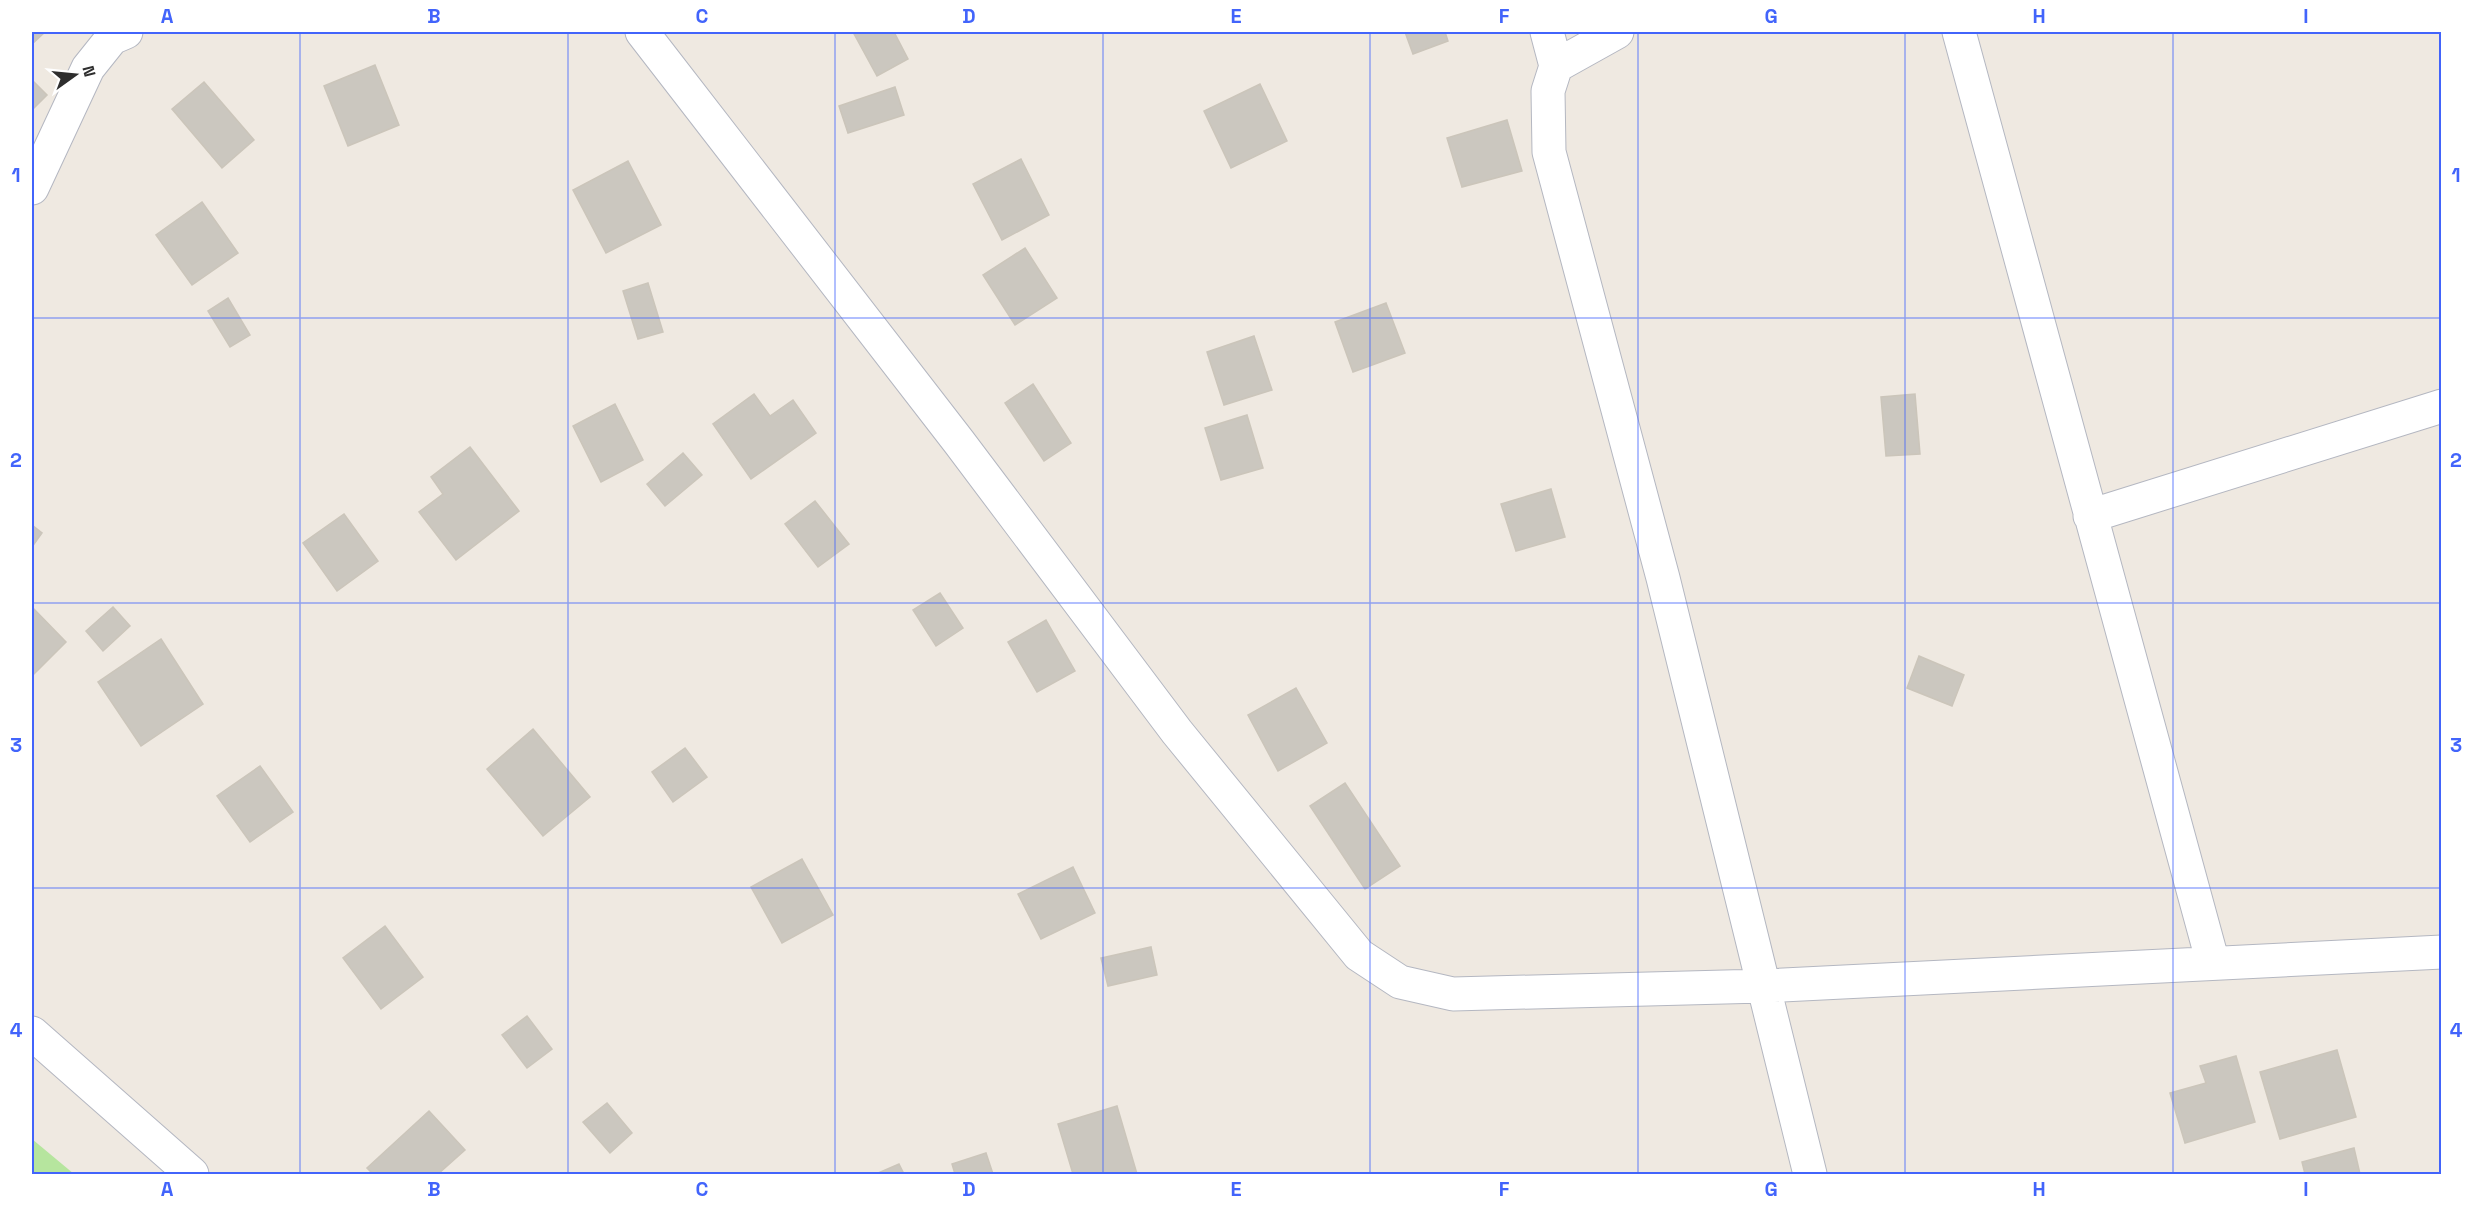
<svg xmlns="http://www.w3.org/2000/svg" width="2473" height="1206" viewBox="0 0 2473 1206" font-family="'Space Grotesk',sans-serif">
<rect width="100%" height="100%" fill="#efe9e1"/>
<!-- green -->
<path fill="#b6e59e" d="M32,1139l42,35h-42z"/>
<!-- building -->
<path fill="#cbc7bf" stroke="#cbc5ba" stroke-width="1.5" d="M32,32h13l-13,12z
M853,32h41l14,27 -31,17z
M1405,32h40l3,9 -35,13z
M375,65l24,60 -51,21 -24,-60z
M32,80l15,15 -15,15z
M204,82l50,58 -32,28 -50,-59z
M1260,84l27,57 -56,27 -27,-57z
M895,87l9,28 -56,18 -9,-27z
M1507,120l15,51 -60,16 -15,-49z
M1021,159l28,56 -47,25 -29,-56z
M628,161l33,64 -55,28 -33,-63z
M202,202l36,51 -46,32 -36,-50z
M1025,248l32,50 -42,27 -32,-50z
M648,283l15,49 -25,7 -15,-48z
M228,298l22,37 -20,12 -22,-36z
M1386,303l19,50 -52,19 -18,-50z
M1254,336l18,54 -48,15 -17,-53z
M1033,384l38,59 -27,18 -39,-58z
M754,394l16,22 23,-16 23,33 -65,46 -38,-55z
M1915,394l5,60 -34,2 -5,-59z
M615,404l28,56 -42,22 -28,-56z
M1247,415l16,53 -42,12 -16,-52z
M470,447l49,64 -63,49 -37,-48 24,-18 -12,-17z
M683,453l19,22 -37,31 -18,-22z
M1551,489l14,48 -49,14 -15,-47z
M815,501l34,43 -31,23 -33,-43z
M344,514l34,47 -41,30 -34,-48z
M32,525l10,8 -10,14z
M940,593l23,35 -27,18 -23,-36z
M32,607l34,35 -34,34z
M113,607l17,19 -27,25 -17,-20z
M1046,620l29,51 -38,21 -29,-50z
M161,639l42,65 -62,42 -43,-64z
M1919,656l45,19 -12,31 -45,-18z
M1296,688l31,55 -49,28 -30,-56z
M533,729l57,68 -47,39 -56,-67z
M685,748l22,29 -34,25 -21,-30z
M260,766l33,46 -43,30 -33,-46z
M1345,783l55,83 -35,23 -55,-83z
M802,859l31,56 -51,28 -31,-56z
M1073,867l22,46 -54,26 -23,-45z
M385,926l38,51 -42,32 -38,-51z
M1151,947l6,28 -49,11 -7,-28z
M527,1016l25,33 -25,19 -25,-33z
M2337,1050l19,67 -76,22 -20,-67z
M2236,1056l19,66 -70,21 -15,-50 36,-10 -6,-17z
M607,1103l25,30 -22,20 -27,-31z
M1117,1106l20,68h-64l-15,-50z
M429,1111l36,39 -27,24h-65l-6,-6z
M2354,1148l6,26h-55l-3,-12z
M986,1153l7,21h-38l-3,-10z
M899,1164l5,10h-28z"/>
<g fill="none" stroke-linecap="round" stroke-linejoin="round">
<defs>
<path id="street" d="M642,32l317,410 218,290 182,223 41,27 53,12 310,-8 679,-34
M1547,32l9,34 -8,25 1,61 114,426 147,596
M1959,32l254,931
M1556,66l61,-34
M32,188l56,-120 24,-30 14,-6
M2090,516l352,-110
M32,1033l160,141"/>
</defs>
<!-- street casing -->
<use href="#street" stroke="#b4b7c1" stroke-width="35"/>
<!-- street -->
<use href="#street" stroke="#fff" stroke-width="33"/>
</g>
<!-- grid -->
<path fill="none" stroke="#4264fb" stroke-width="1.5" stroke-opacity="0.55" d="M300,32v1142M568,32v1142M835,32v1142M1103,32v1142M1370,32v1142M1638,32v1142M1905,32v1142M2173,32v1142M32,318h2410M32,603h2410M32,888h2410"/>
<!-- border -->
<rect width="2473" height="1206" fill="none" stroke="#ffffff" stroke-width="66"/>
<!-- north arrow -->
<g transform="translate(75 75) rotate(75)" stroke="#ffffff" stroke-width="4.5" paint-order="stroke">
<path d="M0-4.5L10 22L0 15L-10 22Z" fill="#2e2e2e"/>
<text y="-9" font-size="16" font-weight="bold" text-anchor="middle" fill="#2e2e2e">N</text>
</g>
<rect x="33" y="33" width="2407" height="1140" fill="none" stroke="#4264fb" stroke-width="2"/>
<g font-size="20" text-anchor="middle" font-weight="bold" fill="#4264fb">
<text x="167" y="23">A</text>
<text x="434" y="23">B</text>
<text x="702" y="23">C</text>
<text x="969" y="23">D</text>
<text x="1236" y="23">E</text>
<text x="1504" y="23">F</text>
<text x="1771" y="23">G</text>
<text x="2039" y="23">H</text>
<text x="2306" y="23">I</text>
<text x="16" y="182">1</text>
<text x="2456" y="182">1</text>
<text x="16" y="467">2</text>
<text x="2456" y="467">2</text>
<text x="16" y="752">3</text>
<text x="2456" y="752">3</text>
<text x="16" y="1037">4</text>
<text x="2456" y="1037">4</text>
<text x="167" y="1196">A</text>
<text x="434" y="1196">B</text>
<text x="702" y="1196">C</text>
<text x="969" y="1196">D</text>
<text x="1236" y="1196">E</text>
<text x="1504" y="1196">F</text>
<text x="1771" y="1196">G</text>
<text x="2039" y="1196">H</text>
<text x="2306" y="1196">I</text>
</g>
</svg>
